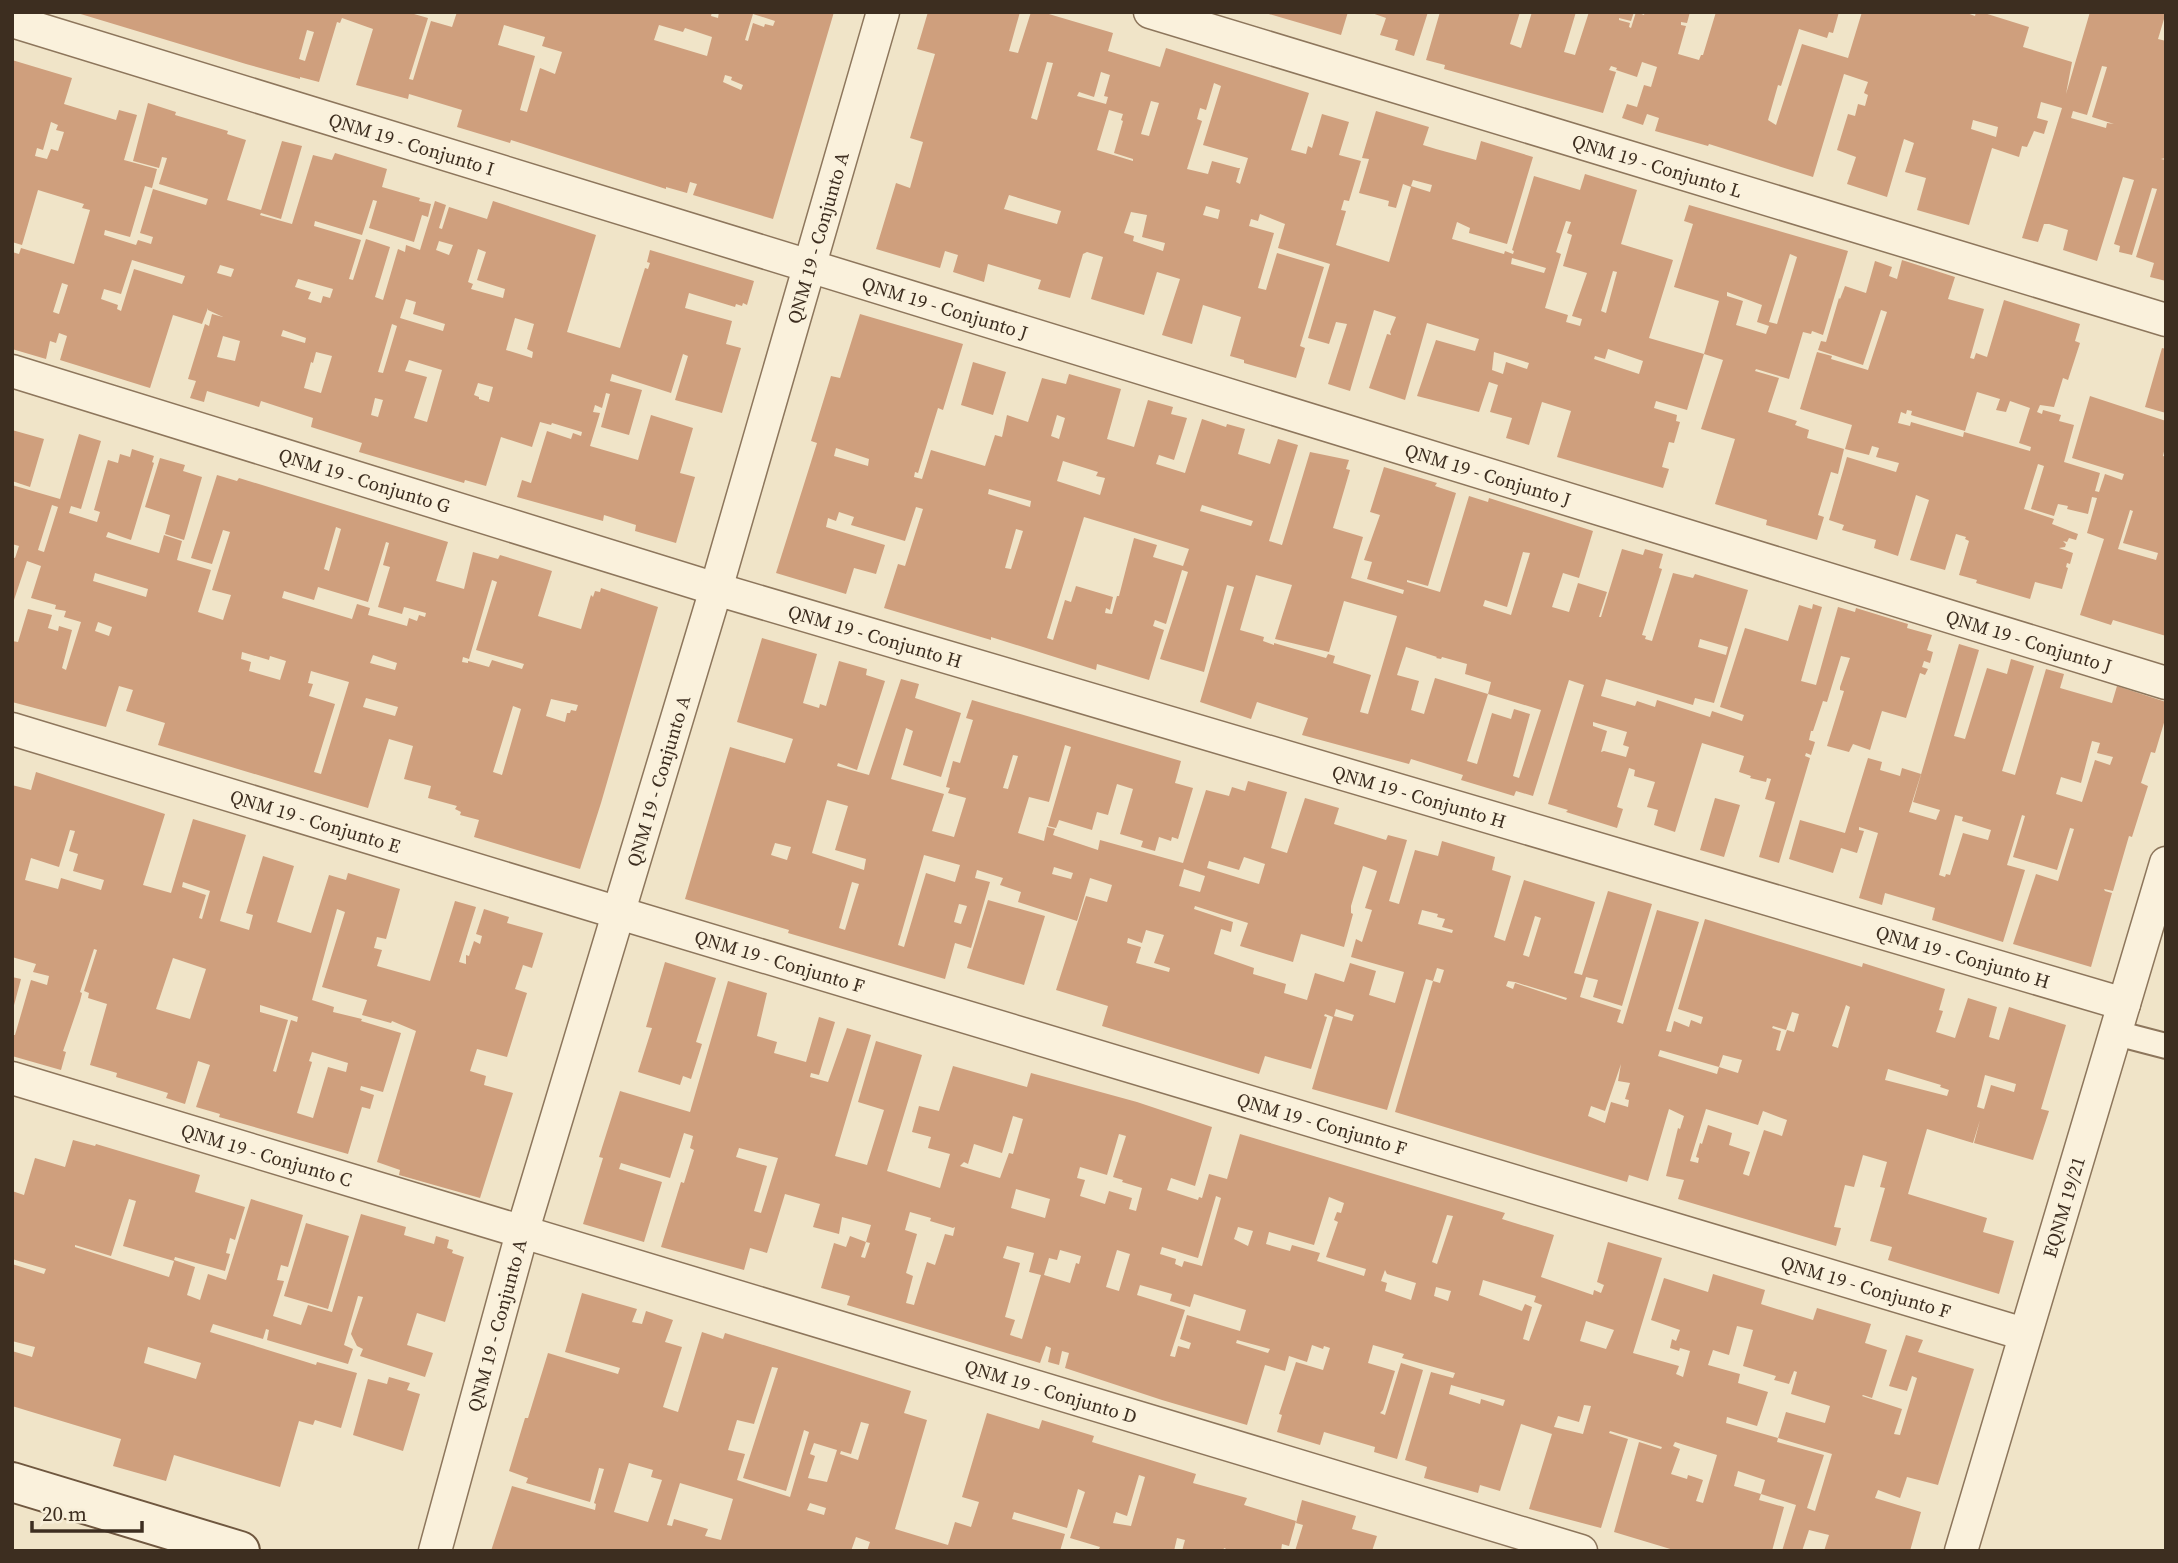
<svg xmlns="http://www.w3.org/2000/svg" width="2178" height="1563" viewBox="0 0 2178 1563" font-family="'Source Serif 4',serif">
<rect width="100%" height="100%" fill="#f0e4c8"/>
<!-- building -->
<path fill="#cf9f7d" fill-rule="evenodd" d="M74,12h333l21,6 -19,61 4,1 18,-59 21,6 5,-15h255l-1,4 7,2 1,-6h115l-61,207 -80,-24 4,-11 -7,-2 -3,11 -21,-6v2l-155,-49 -1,3 -53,-16 5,-17 -53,-16 -1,5 -52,-14 17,-56 -31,-11 -2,5 -3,-1 -18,60 -19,-5v2l-54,-15zM753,14l22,7 -2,5 -8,-2 -1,3 -11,-4 -5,18 -3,-1zM504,25l41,12 -3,9 20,6 -7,22 -15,-6 -13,44 -7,-2 15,-54 -37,-11zM659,25l24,7 2,-4 27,9 -5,19 -53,-16zM307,30l7,2 -9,29 -6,-2zM725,75l7,2 -1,3 12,5 -2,5 -18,-8z
M928,12h92l-11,39 9,2 13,-41h11l71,21 -5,18 52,16 6,-19 143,45 -18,57 15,4 2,-8 4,2 10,-34 27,8 -10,33 22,6 -12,40 -5,-1 -3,10 5,1 -10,34 53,17 22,-75 -8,-3 -7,24 -8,-2 1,-5 -30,-8 10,-34 -7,-1 14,-47 53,16 -6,18 13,4 40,11 5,-19 52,16 -26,87 -38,-11 1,-5 -13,-6 -5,17 52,15 1,-3 8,3 1,-3 -2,-1 22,-74 46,14 5,-16 52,16 -16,54 52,16 -24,78 55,16 -17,56 -31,-9 -2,7 23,7 -1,6 4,1 -6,21 -5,-1 -7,25 7,2 -6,19 -106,-31 14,-46 -29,-9 -13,43 -23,-7 6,-20 -22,-6 8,-27 -9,-3 -10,30 -62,-16 19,-56 39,11 4,-12 -52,-16 -22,77 -36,-12 18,-54 4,1 -1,-3 6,-15 -22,-7 -24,81 -22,-7 19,-60 -11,-2 -7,22 -21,-6 22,-74 -52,-16 7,-24 -25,-10 -2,7 -7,-2 -2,7 25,7 -16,55 8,2 11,-37 47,14 -24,79 5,2 -9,30 -52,-15v-3l-14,-4 11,-39 -38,-12 -11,39 -30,-9 18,-56 -23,-7 -13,43 -53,-16 12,-42 -16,-5 -4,2 -13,44 -32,-9 3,-9 -53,-16 -4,18 -31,-10 5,-17 -13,-4 -5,17 -64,-19 20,-66 14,5 13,-46 -13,-4 25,-84 -18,-5zM1047,62l6,1 -16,57 -6,-2zM1101,72l9,3 -6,21 4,1 -2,7 -29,-8 2,-4 15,5zM1214,83l7,3 -18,59 45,13 -8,26 -4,-2 4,-14h-2l-26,-7 -4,13 -21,-5 15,-48 -5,-2 3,-11 6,2zM1151,101l8,2 -10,33 -8,-2zM1109,110l14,4 -2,6 2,1 -9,32 19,6v2l-36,-11zM1413,180l19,5 -2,7 -19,-6zM1009,195l52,16 -4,13 -53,-15zM1206,206l14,4 -2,9 -15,-4zM1131,212l16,3 -5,22 23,6 -2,8 -30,-10 1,-5 -10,-3zM1566,221l5,1 -4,11 5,2 -9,31 24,7 -15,43 10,3 -2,7 -14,-4 2,-7 -23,-7 16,-54 -5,-2zM1512,258l34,10 -2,5 -33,-9zM1613,271l4,1 -11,41 -5,-2zM1608,349l35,12 -4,13 -45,-15 1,-3 10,3zM1494,352l35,11 -2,6 -21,-7 -3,12 -11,-4z
M1262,12h86l-7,23z
M1369,12h59l-14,44 -19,-6 3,-10 -18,-5 6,-17z
M1440,12h80l-10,32 11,4 11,-36h44l-12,40 11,3 14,-43h45l-3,9 -12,-3v2l11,3 -1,4 2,1 5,-16 8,3 1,-3h45l-3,11 -6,-1v3l5,1 -8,28 21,6 2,-5h2l13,-43h123l-6,21 -4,-1 -2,6 -28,-9 -18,57 -3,-1 -10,35 8,5 26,-81 46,14 14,-46h102l11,4 1,-4h5l48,15 -6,20 49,15 -6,32 24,-82h76v8l-2,-1 -6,20 8,2v117l-5,1 5,1 -2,23h2v98l-16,-4 4,-14 -18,-6 21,-68 -5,-1 -20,67 -13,-3 1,-6 -6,-2 20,-64 -11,-3 -26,84 -34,-11 5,-20 -19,-6h-5l-6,18 -16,-4 40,-130 -21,-6 -4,16 11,3 -4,13 -10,-3 -7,16 -5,-1 -3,11 -27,-9 -23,77 -52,-15 9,-32 -21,-6 9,-29 -10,-4 -17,58 -40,-13 9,-27 -19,-7 11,-36 7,2 3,-12 7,2 3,-11 -4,-2 4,-11 -24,-8 -31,103 -104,-33 -1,2 -53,-15 4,-13 -12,-4 -4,11 -21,-7 5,-14 10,3 7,-22 7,2 6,-20 -15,-5 -5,15 -21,-7 1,-2 -6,-2 -2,4 7,2 -13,41 -159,-44 1,-4 -19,-5zM2102,66l5,1 -15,50 22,7 -7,-1 -1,5 -35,-10 2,-7 14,4zM1973,120l25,7 -2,10 -25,-8z
M12,60l60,18 -8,26 52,16 3,-10 18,5 -13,45 33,9 -5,19 -7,-2 -15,51 -25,-7 -1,5 32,10 2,-5 13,4 2,-7 -13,-4 13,-44 53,16 2,-6 -49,-15 8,-26 -5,-1 -3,11 -26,-7 15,-58 28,9 -1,3 53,16 -1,3 19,6 -19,60 34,10 21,-69 20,5 -21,73 -20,-6 -1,2 32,9 21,-69 19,5 3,-7 52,16 -5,18 38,11 -1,3 12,3 -3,13 -6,-2 -8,27 -45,-14 8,-27 -4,-1 -11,35 -47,-14 -1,5 47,14 -12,39 4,1 13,-41 24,8 -15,50 8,3 15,-51 7,3 1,-7 14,5 15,-49 11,4 -7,23 3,1 7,-22 38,12 6,-18 103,34 -29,97 53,16 25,-80 3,1 2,-6 -3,-1 3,-12 104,31 -7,24 -4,-2 -1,3 -6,-2 -1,3 -46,-14 -4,15 47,13 -6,23 15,4 -19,65 -47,-13 13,-44 -5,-2 -12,39 -59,-19 -2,7 32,9 -13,45 -28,-8 9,-33 -4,-1 -4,15 -7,-3 -2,7 7,1 -10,33 48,14 13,-45 42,13 -13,45 15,4 -19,66 -41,-12 1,-6 -32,-10 -1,6 -86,-24 5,-17 9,3 16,-52 24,8 2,-6 8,3 1,-4 -30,-9 -1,2 -11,-3 -8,25 -31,-10 -15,49 -21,-6 -1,3 -105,-31 3,-9 -51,-16 2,-9 -52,-17 -2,6 -52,-16 -3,11 -14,-4 6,-17 -8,-2 17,-55 4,2 3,-12 11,3 -15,-7v-2l-6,16 -29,-9 -23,73 -90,-28 7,-24 -8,-3 -3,10 -6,-2 -4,18 -34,-10v-97l7,2 2,-6 53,16 16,-54 -8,-2 2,-4 -46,-14 -16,55 -10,-3zM51,122l7,3 -2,5 8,2 -6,19 -7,-2 -4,10 -12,-3 2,-8 6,2zM439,241l14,4 -4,10 -13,-5zM478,249l8,3 -9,28 28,9 -2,9 -32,-9 2,-5 -5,-2zM132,260l53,16 -3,8 -48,-15 -13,42 -4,-2 1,-4 -17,-6 3,-10 17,5zM220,265l14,4 -3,8 -14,-4zM298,279l35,10 -3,9 -7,-2 -2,7 -13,-4 3,-7 -16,-5zM62,283l6,2 -9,29 -6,-2zM406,299l10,3 -3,12 32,10 -2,7 -43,-13zM515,318l19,6 -7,25 6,3 -1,6 -26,-8zM392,324l5,2 -14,47 -5,-1zM283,330l23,8 -1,5 -24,-7zM223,336l17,5 -5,20 -18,-4zM316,352l16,4 -11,37 -17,-5 7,-26 2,1zM409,360l33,10 -15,52 -13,-4 13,-41 -22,-6zM478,383l15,4 -4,15 -10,-3v-2l-5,-2zM375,398l8,2 -5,17 -7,-2z
M1689,205l159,46 -25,84 -11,-4 -1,3 -8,-2 -14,47 -33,-10 -1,2 24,7 -11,34 29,9 -2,4 14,5 -2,8 37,11 -6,25 -7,-2 -13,43 6,2 -7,23 -51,-15 1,-5 -52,-16 20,-65 -34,-10 22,-69 -19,-6 15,-53 -45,-14 19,-63 -9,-3zM1790,254l7,3 -20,67 -8,-2zM1727,292l35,13 -5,17 12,4 -3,8 -30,-9 7,-24 -16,-5z
M1902,260l53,17 -7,22 36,10 -14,49 4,1 2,-6 11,4 17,-57 76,24 -5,17 5,2 -12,37 -5,-2 -9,29 -14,-2 -3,7 5,2 1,-4 18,5 -2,6 15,4 -10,37 36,11 -5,18 4,1 6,-18 17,6 2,-6 -52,-16 18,-62 76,25v22l-3,13 3,1v179l-53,-16 -2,5 -31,-10 24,-76 -17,-6 10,-35 -5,-1 -4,17 -21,-5 1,-3 -10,-2 -4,12 -23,-7 13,-43 -6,-2 -14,45 30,10 -2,5 26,10 -2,6 -7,-2 -2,4 -4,-1 3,3 -1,3 -6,1 14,5 -3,11 -3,-1 -1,4 2,1 -6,21 -27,-7 -5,17 -54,-16 1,-3 -18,-5 10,-34 -4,-2 1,-2 -10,-3 -11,36 -35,-10 19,-60 -13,-5 -18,61 -24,-8 2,-8 -34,-10 2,-5 -15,-5 18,-63 49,15 3,-9 -23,-6 3,-9 -7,-2 -3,9 -24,-6 7,-24 -52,-16 17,-57 15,4 -1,3 37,11 19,-58 -6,-2 -18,55 -45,-15 3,-9 5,1 13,-44 1,1 5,-13 21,7 9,-32 17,6 -3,9 8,3zM1977,392l23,7 -4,11 10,2 4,-11 20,7 -11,35 12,4 -1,4 -66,-19 -1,5 -52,-15 -1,4 -12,-3 3,-11 5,2 1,-4 5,1 -1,4 3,1 51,15zM2130,510l3,1 -10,32 35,10 -2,7 -38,-11z
M860,314l103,30 -20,66 -5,-2 -20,65 -3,-1 -1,5 8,2 9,-29 54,16 10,-31 7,2 5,-22 21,7 14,-44 24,6 3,-10 52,15 -14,50 27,8 14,-47 25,7 -2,7 16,4 -13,42 -15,-5 -3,9 29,9 17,-54 24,8 1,-3 18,5 -7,25 32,10 8,-25 20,6 -29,96 13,4 28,-93 39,8 -3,9 4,1 -17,58 30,9 -12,41 52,16 1,-4 -37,-11 5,-17 -8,-2 16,-45 -10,-3 14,-45 53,16 -2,3 21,7 -28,93 -21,-6v2l33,10 29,-96 19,6 1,-4 104,33 -14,47 -16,-5 -11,34 17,5 9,-29 29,9 -8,25h2l21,-68 21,6 2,-6 18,5 -4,14 3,1 -20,66 4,1 -1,3 7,2 21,-68 20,5 2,-4 53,16 -34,113 -19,-5 -2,7 -87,-26 -5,17 34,10 2,-5 18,6 2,-7 53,17 2,-6 30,10 2,-6 -24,-8 25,-79 43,13 11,-36 13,4 1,-5 9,3 -21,74 15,4 22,-78 17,5 1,-4 52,16 -1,4 25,7 -5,15 6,2 -3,11 -6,-2 -2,6 6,2 -3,6 -5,-2 -14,45 -24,-7 -12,39 -17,-6 -4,8 -22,-6 17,-55 -4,-1v-3l10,-29 -9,-2 -14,46 -4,-1 -10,30h-2l-2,9 6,2 -4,13 -5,-2 -1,3 5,2 -31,105 -20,-6 16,-55 -10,-3 6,-20 -4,-1 -1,4 -16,-4 1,-2 -12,-4 5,-16 -42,-13 -27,89 -21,-7 4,-15 -11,-3 8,-25 -21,-6 1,-6 -6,-2 -12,39 6,2 -6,19 -51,-16 2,-2 -20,-6 36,-119 -15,-5 -36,116 -17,-5 -2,5 -53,-16 2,-5 -52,-16 -2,5 -107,-29 6,-17 -45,-14 -6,-2 -6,17 -51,-17 34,-115 -7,-2 -23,87 -44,-13 28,-87 -6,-2 -16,54 -11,-4 -2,6 11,4 -15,50 -52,-16 -1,6 -105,-33v3l-107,-32 14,-44 7,2 18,-57 -7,-2 -11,34 -54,-16 3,-8 -15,-5 -3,9 -8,-3 -2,9 59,18 -9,29 -22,-6 -8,26 -70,-21 41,-130 -6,-2 20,-65 9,2zM1057,415l8,3 -6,21 -8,-3zM836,448l33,11 -1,7 -34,-10zM1063,461l35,11 -2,4 9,2 -5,17 -43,-14zM989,489l42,12 -1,6 -42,-13zM1202,505l51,16 -2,5 -51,-15zM1084,517l105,32 -6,17 -30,-9 4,-12 -23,-7 -15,58h-2l-5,18 -7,-1 1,-5 4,2 3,-13 -37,-11 -5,16 -6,-2 -12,40 -6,-2zM1016,529l7,2 -12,38 -6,-1zM1523,552l7,1 -19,62 -28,-9 2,-6 22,7zM1256,575l36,10 -17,54 54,13 15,-51 53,15 -29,98 -8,-2 11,-37 -38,-12 2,-7 -7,-2 -2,4 -52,-15v2l-11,-4 1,-4 -24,-7zM1700,639l28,8 -2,8 -28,-8zM1406,647l31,10 -1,1 5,1 1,-2 25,7 -2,10 26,8 -3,12 -53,-16 -11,36 -13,-4 8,-29 -22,-6zM1488,694l53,16 -22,68 -6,-2 17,-62 -16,-5 -3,10 -19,-6 -15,51 -10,-3zM1593,722l34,10 -4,13 6,2 -3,10 -22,-6 -3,1 6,-21 -14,-5z
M2162,348l4,1v64l-21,-6z
M973,362l33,10 -13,43 -32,-10z
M12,430l32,9 -14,48 -18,-6z
M79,434l22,7 -20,68 -10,-3 -2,7 28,9 3,-10 -6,-2 14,-50 10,3 2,-9 10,3 2,-8 22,7 -2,6 2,1 -23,77 -23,-8 -2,5 53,16 5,-18 18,6 -5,19 34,10 -13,42 25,8 8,-25 -19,-5 18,-58 -7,-2 -11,34 -21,-6 26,-83 20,6 2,-3 209,64 -12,39 28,8 9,-37 25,7 2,-4 52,16 -14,45 43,13 10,-34 2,2 2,-6 5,1 1,-4 57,19 -57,196 -21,66 -106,-32 5,-17 -19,-5 1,-3 -6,-3 2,-3 -29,-8 3,-12 -27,-7 9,-33 -24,-7 -21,69 -210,-63 7,-22 -39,-12 7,-21 -14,-4 -13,41 -94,-25v-61l6,1 10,-33 24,6 -4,13 10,3 1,-5 13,4 -10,38 4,2 15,-48 -17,-5 2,-6 -11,-2 1,-4 -25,-7 10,-32 -14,-5 -15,45v-49l3,1 4,-12 -7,-2v-59l48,14zM52,505l6,2 -14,45 -6,-2zM336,527l5,2 -12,42 -5,-2zM386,542l3,1 -6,22 7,2 -12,40 24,7 2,-7 22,6 -1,4 -6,-2 -2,6 -8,-3 -2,8 -39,-11 2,-7 -13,-4 -5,15 -70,-21 2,-7 30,9 4,-13 50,15zM95,573l53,16 -2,8 -53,-16zM492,580l5,2 -21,68 48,14 -2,5 -30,-9 -3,7 -21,-6v2l-6,-1 1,-5 6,2zM98,622l14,5 -3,9 -14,-5zM242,652l27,8 1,-4 16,5 -6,19 -31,-9 2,-9 -10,-3zM373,655l24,8 -2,7 -25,-7zM311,671l38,11 -28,92 -7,-2 21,-68 -26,-8 4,-12 -5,-1zM366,698l32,9 -3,9 -32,-9zM551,699l27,6 -2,6 -5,-1 -1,3h-3l-2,9 -19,-6zM513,706l8,3 -19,66 -9,-3z
M160,458l25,7 -2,6 19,6 -18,63 -19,-6 5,-19 -25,-8z
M762,638l55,16 -14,49 16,5 1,-4 6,2 13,-45 28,8 -1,6 19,6 -28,89 -19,-7 -1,3 32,9 32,-96 18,5 -4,14 46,15 -20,64 -38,-12 10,-34 -7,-3 -15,51 53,15 -12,37 22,6 12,-39 -18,-5 2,-5 -4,-1 7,-26 7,2 13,-43 -7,-2 6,-18 209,61 -6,22 18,5 -15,51 -6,-2 -1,4 -12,-4 -4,14 -14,-4 2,-6 -23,-7 13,-45 -16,-5 -9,31 -11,-3 -5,18 -33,-10 -3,8 -8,-2 23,-79 -6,-2 -16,57 -20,-5 -11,36 26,8 3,-14 8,2 -2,6 45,15 2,-10 83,23 23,-73 23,6 3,-9 13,4 3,-10 39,11 -16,56 16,5 18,-55 34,10 -5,16 52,16 2,-5 19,5 -18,61 10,3 16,-54 23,6 4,-15 53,16 -3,13 19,6 -17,61 11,4 19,-61 71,22 -21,71 8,2 26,-84 44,13 -30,102 -29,-9 5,-17 -12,-3 -6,20 41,13 -4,12 6,2 34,-114 42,12 -33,109 5,1 3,-11 15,6 2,-7 10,4 2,-7 -25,-8 27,-90 157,48 1,-4 82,26 -6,21 4,1 -7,21 19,6 13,-40 29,9 -8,30 10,3 10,-33 57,18 -25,84 8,2 -16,49 -59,-17 6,-23 -7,23 -46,-14 -19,65 79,24 -4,14 31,9 -15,53 -111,-34 4,-13 -22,-6 15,-53 -5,-1 7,-25 -24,-7 -9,32 -9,-2 -11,42 7,1 -5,18 -158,-47 6,-19 -18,-4 12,-48 2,1 4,-13 -15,-7 -21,72 -19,-6 -2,7 -232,-70 38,-131 7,2 4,-13 -7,-2 -4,13 -7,-2 -39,131 -75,-21 21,-72 -8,-3 -1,2 3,1 -16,52 -46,-13 -6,18 -157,-48 6,-20 -52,-16 30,-94 21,6 5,-17 -22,-7 -13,43 -59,-19 3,-10 -21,-7 3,-7 -26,-8 -2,8 15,4 -19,66 -16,-5 -10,36 -157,-46 1,-3 -104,-31 45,-152 55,16 8,-24 -56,-17zM1013,755l5,1 -10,33 -5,-1zM827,800l21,6 -13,44 31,9 -2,11 -52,-17zM775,843l16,4 -4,13 -16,-5zM924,855l36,10 -5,17 -29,-9 -22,74 -6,-2zM1244,857l21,7 -6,20 -52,-16 2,-7 30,9zM1363,866l14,5 -12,37 7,2 -10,32 -6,-3 -5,18 53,15 -9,31 -26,-8 7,-24 -26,-8 -6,19 -29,-9 -8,27 -23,-7 2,-9 -33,-10 1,-6 -40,-14 7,-25 10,3 2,-10 -39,-13 1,-3 53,17 -8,23 53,16 8,-28 43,13 9,-33 -2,-1v-7zM1054,867l19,6 -2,6 -19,-5zM1184,869l21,7 -5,16 -21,-6zM852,882l7,2 -14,46 -6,-2zM959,904l8,2 -6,18 -7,-2zM1422,910l16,4 -1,3 8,2 -3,8 11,3 -1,3 -34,-9zM1535,916l6,2 -12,39 -6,-2zM1146,930l18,5 -10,28 16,5 -1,4 -33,-9 5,-16 -14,-4 1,-5 14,5zM1508,981l7,1 52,16 -1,2 -51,-17 -2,6 -7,-3zM1846,1005l4,2 -12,41 -6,-2zM1336,1009l18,6 -2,6 -18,-5zM1792,1012l7,2 -5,18 -7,-2 -7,21 -4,-1 5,-19 -9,-3 1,-2 13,4zM1660,1050l59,17 4,-12 19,5 -4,13 -19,-6 -2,7 -59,-18zM1621,1064l-3,17 12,2 -5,16 4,1 -1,7 -17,-5 -6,21 -17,-7 3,-10 14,5zM1888,1069l53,16 -1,2 9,3 -2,6 -62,-16zM1985,1075l31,9 -2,8 -23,-7 -7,24 -7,-2zM1706,1109l52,16 5,-14 24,9 -5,16 -18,-6 -15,46 -6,-2 7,-22 -21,-7 3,-12 -24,-8 -6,19 -2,-1 -4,14 3,1 -1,5 -8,-2z
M1959,644l20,6 -25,86 11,3 22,-71 20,6 4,-15 23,7 -32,105 13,4 31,-106 18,5 -4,14 52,15 5,-17 49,16v14l-11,37 -4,-1 -10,31 7,3 -16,51 -3,-1 -16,55 -9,-2 1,2 7,2 -21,74 -78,-23 23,-70 22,7 16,-52 -4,-1 -13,42 -44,-13 12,-41 -3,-1 -15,50 18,5 -22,72 -71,-22 3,-12 -50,-15 -3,12 -23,-7 19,-65 -19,-6v3l5,1 -7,22 -16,-5 -8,25 -44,-14 11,-39 45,13 23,-75 14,4 -2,8 20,6 2,-8 19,6 -12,38 27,8 4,-10 -27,-8zM2092,741l8,2 -3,10 16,4 -3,8 -15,-5 -13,42 -26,-8 5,-17 20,6zM1955,815l8,2 -1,4 29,9 -3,10 -25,-7 -13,42 -4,-1 -1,3 -6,-2z
M36,772l129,42 -22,71 28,8 22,-74 53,16 -26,86 29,9 4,-15 -7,-2 17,-57 31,10 -17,56 34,11 18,-58 17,5 2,-7 52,16 -14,50 -9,-2 -3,11 8,2 -5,16 53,15 25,-80 21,6 -17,55 7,2v-9l3,1 5,-15 6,3 2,-8 -6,-2 8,-25 25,8 -2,6 36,10 -11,35 -9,-3 -8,24 12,4 -20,64 -30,-8 -7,22 16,5 -2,9 29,8 -33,105 -81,-23 1,-5 -23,-8 39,-131 -24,-10 -1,2 -29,-8 5,-15 -45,-13 23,-75 -8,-3 -25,91 22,7 -1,5 29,7 -1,2 40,12 -18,59 -22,-6 -1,4 14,5 -4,14 -8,-2 -14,47 -129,-37 1,-3 -24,-7 14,-42 -12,-4 -13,43 -19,-6 2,-5 -52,-16 1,-4 -27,-8 17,-61 -19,-6 1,-5 -5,-2 13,-41 -3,-1 -14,43 2,1 -2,8 -17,50 3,1 -5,18 -49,-14v-21h3l16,-55 16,5 2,-9 -16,-4 3,-8 -24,-7v-172l19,5zM70,830l5,1 -6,20 9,3 -5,17 31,9 -3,10 -40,-12 -3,11 -33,-9 6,-22 28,9zM183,882l27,9 -8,28 -3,-1 7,-23 -24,-8zM173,958l33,11 -16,50 -34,-10zM260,1005l38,12 -1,5 -6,-2 -15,52 -3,-1 15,-51 -28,-8zM312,1052l36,11 -2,9 -18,-5 -15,51 -16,-5 15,-51 -3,-1z
M1715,798l25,7 -16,52 -24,-7z
M988,900l57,16 -21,69 -57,-17z
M665,962l51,16 -20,64 6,2 -11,35 -8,-3 -3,9 -42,-13 14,-44 -6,-1z
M12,977l9,2 -8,30h-1z
M728,981l39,12 -10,43 20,6 -3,11 32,9 13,-45 16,5 -16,53 -8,-2 -1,4 18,5 19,-54 24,7 -36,121 32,9 17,-55 -26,-8 18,-61 46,14 -35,116 53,17 10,-34 -22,-6 3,-11 -19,-5 7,-26 20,5 14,-45 74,21 4,-14 106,29 75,25 -17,59 -24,-8 -4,12 31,10 1,-3 3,1 7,-24 18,5 13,-45 265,79 -3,6 52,16 -13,42 52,18 1,-5 7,3 3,-8 -7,-3 11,-40 54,16 -29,95 46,13 -3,8 7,3 7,-26 -10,-3 -1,3 -9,-3 2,-9 4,2 4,-11 -29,-10 13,-42 44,14 5,-18 52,16 -4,14 3,1 49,15 4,-12 54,16 -6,19 22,7 -15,48 -9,-3 -1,1 40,13 -8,25 6,1 17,-57 -5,-2 -5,15 -18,-5 17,-51 17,5 -5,12 56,17 -36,116 -31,-8 -7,21 -22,-8 -3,8 46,14 -11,39h-86l5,-16 -20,-5 -7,21h-20l14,-46 -35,-11 4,-14 -27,-9 -4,15 27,8 -2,6 25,7 -12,44h-95l-63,-19 25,-90 22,7 1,-2 -52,-16 -1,2 19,6 -27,89 -72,-19 23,-75 -31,-10 -21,67 -20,-6 -2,8 -54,-15 3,-11 -22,-7 26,-88 22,6 2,-5 -53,-15 2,-4 -31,-9 -5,18 27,8 -12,39 -3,3 5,2 16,-52 22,7 -26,89 -23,-7 1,-5 -51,-15 -4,13 -43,-13 5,-17 -3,-1 17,-52 27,8 7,-22 -6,-2 -1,3 -11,-4 -5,17 -18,-6 -4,15 -20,-6 -18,60 -85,-25 -97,-32 4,-15 -7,-2 -3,14 -11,-3 3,-14 -5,-2 -6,17 -193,-58 3,-9 -29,-8 13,-45 12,4 4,-11 16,6 -5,15 4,1 5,-15 -4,-1 5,-17 -29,-8 -3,17 -26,-7 7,-23 -35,-10 -18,59 -17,-5 -6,22 -83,-23 20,-65 3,1 10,-33 -4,-2 3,-12 -9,-3 -14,45 -49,-15 -2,6 43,13 -18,60 -61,-18 20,-66 -4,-1 21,-66 70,21zM1013,1116l10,3 -10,35 -4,-1 -9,25 -40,-12 4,-4 4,2 6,-20 28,9zM1119,1134l7,2 -13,41 10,3 -1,2 20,6 -6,23 -7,-2 3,-11 -23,-7 -4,13 -25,-8 5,-16 -8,-2 3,-11 27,8zM739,1148l39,10 -17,55 -7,-2 13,-45 -31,-9zM1016,1189l34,10 -5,19 -34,-10zM1216,1196l5,2 -19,68 -18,-5 -2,6 -7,-3 1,-5 -16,-5 2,-7 36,11zM1329,1197l15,6 -3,10 -4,-1 -3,8 4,2 -12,35 40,12 -2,7 -47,-15 3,-8 -28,-8 -2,6 -24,-7 3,-12 45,13zM910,1212l21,6 -1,3 23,7 2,-1 -2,9 -8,-2 -10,31 -8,-3 -13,43 -8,-2 7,-27 -7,-3 11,-39 -12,-4zM1447,1215l6,1 -16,48 -5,-2zM1238,1227l15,4 -5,15 -14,-7zM1007,1246l27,7 -5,19 12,3 -19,64 -12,-4 5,-15 -10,-3 15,-54 -17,-5zM1060,1250l21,6 -2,8 -3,-1 -6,20 -26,-8 5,-17 8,2zM1117,1250l13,4 -11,37 -13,-4zM1385,1270l2,4 29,9 -5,17 -26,-9 2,-8 -6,-2zM1483,1280l53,16 -2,6 8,3 -13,36 -6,-2 9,-32 -7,-3 -3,7 -43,-16zM1140,1285l32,9 -2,7 20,6 4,-13 52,16 -6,21 -53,-16 -7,24 11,4 -2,6 -11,-3 -3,11 -5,-1 15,-46 -48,-15zM1436,1287l15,4 -3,10 -14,-5zM1586,1321l28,9 -8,19 -26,-8zM1737,1326l16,4 -10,36 33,10 -2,4 15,4 5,-13 3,1 -6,22 39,12 -5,17 -39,-11 -8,26 -52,-15 1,-6 30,9 11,-34 -30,-9 2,-9 -32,-9 5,-15 16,5zM1237,1340l33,9 -2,4 -32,-10zM1451,1385l54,15 -2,6 -22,-7 -1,5 -31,-10zM1584,1405l7,1 -8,28 -29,-7 4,-11 21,6zM1778,1438l54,16 -17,57 -8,-3 17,-53 -47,-13zM1675,1442l42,13 -14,48 -7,-2 7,-21 -15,-5 -1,4 -16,-5 9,-25 -7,-3z
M73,1140l22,6 1,-2 104,31 -5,17 50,15 -10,33 -5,-2 -4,15 4,1 -5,17 -50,-14 -1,3 21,7 -8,28 13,5 8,-26 18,6 25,-81 52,16 -15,52 -7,-2 -4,15 7,1 -11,35 28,9 7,-20 24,7 29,-98 45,13 -2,8 30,9 2,-8 13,4 -2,8 6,2 -1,3 12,4 -19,65 -28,-9 -10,32 26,8 -8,24 -65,-21 3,-7 -6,-3 -6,-12 12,-37 -5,-1 -14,49 9,4 -5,15 -81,-24 2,-10 -3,-1 -3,10 -50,-15 -3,8 106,33 1,-3 40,11 -16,55 -26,-8 -2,5 -14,-4 -19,66 -106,-32 -8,26 -53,-15 8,-27 -109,-33v-55l20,6 3,-10 -23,-6v-77l32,10 2,-5 -34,-10v-68l12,4 11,-37 30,9zM129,1199l7,2 -13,45 51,15 -5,16 -94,-30v-2l36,11zM148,1347l53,16 -5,16 -52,-16z
M306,1223l43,13 -21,73 -44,-13z
M582,1293l55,16 -5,13 10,2 4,-13 27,9 -8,22 17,5 -19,60 15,5 24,-80 21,7 2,-6 186,58 -7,22 23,7 -32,109 53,16 7,-23 16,5 8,-25 -17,-5 25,-84 52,16 3,-9 52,16 -2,6 104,32 -3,9 54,15 -3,7 52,16 -7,25 -7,-2 -1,7h-50l-7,-3 -1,3h-41l3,-11 -8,-2 -3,13h-76l2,-4 -30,-9 15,-46 -7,-3 -11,39 -53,-16 -2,7 53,15 -5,17h-193l3,-9 -14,-5 -5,14h-360l21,-65 83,24 1,-6 -2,-1 10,-34 -5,-1 -9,34 -64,-19 2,-5 -19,-7 16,-53h3l20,-65 70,21 2,-6 -55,-16zM772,1367l6,1 -35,110 43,13 18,-61 5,2 -19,65 -53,-17 8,-26 -17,-4 9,-30 17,4zM861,1422l8,2 -11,36 -18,-6 1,-3 10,3zM814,1443l23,7 -10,32 -19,-4 7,-22 -5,-2zM629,1463l24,7 -2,7 11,3 -14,42 -34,-10zM1139,1475l6,2 -14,49 -18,-3 3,-11 11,4zM680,1483l53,16 -12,41 -16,-4 3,-7 -34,-10 -2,7 -5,-1zM810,1503l16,5 -2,7 -17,-5z
M389,1377l21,6 -3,7 13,4 -17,57 -50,-16 15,-56 19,5z
M1302,1500l54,16 -4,13 25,7 -5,15h-77l8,-26 -7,-2z"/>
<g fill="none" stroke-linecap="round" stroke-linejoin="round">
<defs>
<path id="pedestrian" d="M2116,1033l50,13"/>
<g id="minor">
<path id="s1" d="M1150,12l1016,308"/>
<path id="s2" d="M12,21l2154,662"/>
<path id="s3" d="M12,371l704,218 1408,415"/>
<path id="s4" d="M12,729l607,184 1405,421"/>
<path id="s5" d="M12,1078l1569,473"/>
<path id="s6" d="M435,1551l87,-318 194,-644 167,-577"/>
<path id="s7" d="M1961,1551l205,-688"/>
</g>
<path id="secondary" d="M12,1482l228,69"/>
</defs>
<!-- pedestrian casing -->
<use href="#pedestrian" stroke="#8d765c" stroke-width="28"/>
<!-- minor casing -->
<use href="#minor" stroke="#8d765c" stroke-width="35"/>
<!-- secondary casing -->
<use href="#secondary" stroke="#6f573f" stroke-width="42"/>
<!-- pedestrian -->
<use href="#pedestrian" stroke="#faf1dc" stroke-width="24"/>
<!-- minor -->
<use href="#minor" stroke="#faf1dc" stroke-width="32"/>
<!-- secondary -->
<use href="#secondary" stroke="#faf1dc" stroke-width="38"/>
</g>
<g text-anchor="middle" stroke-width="5" stroke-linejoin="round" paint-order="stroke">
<!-- street labels -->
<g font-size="19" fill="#3d2e20" stroke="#f7eed8">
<text dy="7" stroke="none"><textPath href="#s2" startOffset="418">QNM 19 - Conjunto I</textPath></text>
<text dy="7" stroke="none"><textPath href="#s1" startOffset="530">QNM 19 - Conjunto L</textPath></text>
<text dy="7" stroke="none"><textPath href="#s6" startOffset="1368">QNM 19 - Conjunto A</textPath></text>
<text dy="7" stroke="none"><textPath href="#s2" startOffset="976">QNM 19 - Conjunto J</textPath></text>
<text dy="7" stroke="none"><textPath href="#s2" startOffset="1544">QNM 19 - Conjunto J</textPath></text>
<text dy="7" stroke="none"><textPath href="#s3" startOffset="369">QNM 19 - Conjunto G</textPath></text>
<text dy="7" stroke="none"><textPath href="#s3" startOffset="903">QNM 19 - Conjunto H</textPath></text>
<text dy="7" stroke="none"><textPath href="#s2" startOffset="2110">QNM 19 - Conjunto J</textPath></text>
<text dy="7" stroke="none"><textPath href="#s6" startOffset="802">QNM 19 - Conjunto A</textPath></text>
<text dy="7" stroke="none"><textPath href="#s3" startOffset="1470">QNM 19 - Conjunto H</textPath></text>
<text dy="7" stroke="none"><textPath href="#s4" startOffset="317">QNM 19 - Conjunto E</textPath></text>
<text dy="7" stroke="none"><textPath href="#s3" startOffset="2037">QNM 19 - Conjunto H</textPath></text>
<text dy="7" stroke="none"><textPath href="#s4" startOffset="802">QNM 19 - Conjunto F</textPath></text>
<text dy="7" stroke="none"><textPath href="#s4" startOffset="1368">QNM 19 - Conjunto F</textPath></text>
<text dy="7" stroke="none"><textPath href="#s5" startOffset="266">QNM 19 - Conjunto C</textPath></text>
<text dy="7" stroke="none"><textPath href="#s7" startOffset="359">EQNM 19/21</textPath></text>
<text dy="7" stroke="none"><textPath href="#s4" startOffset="1936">QNM 19 - Conjunto F</textPath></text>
<text dy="7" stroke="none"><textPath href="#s6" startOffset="234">QNM 19 - Conjunto A</textPath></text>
<text dy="7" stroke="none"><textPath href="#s5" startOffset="1085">QNM 19 - Conjunto D</textPath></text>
</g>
</g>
<!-- border -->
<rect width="2178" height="1563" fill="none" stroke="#3d2e20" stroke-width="28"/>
<!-- scale -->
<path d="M32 1521v10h110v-10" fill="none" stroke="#3d2e20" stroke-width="3.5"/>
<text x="42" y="1521" font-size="21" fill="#3d2e20" stroke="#f7eed8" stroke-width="5" paint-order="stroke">20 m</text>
</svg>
